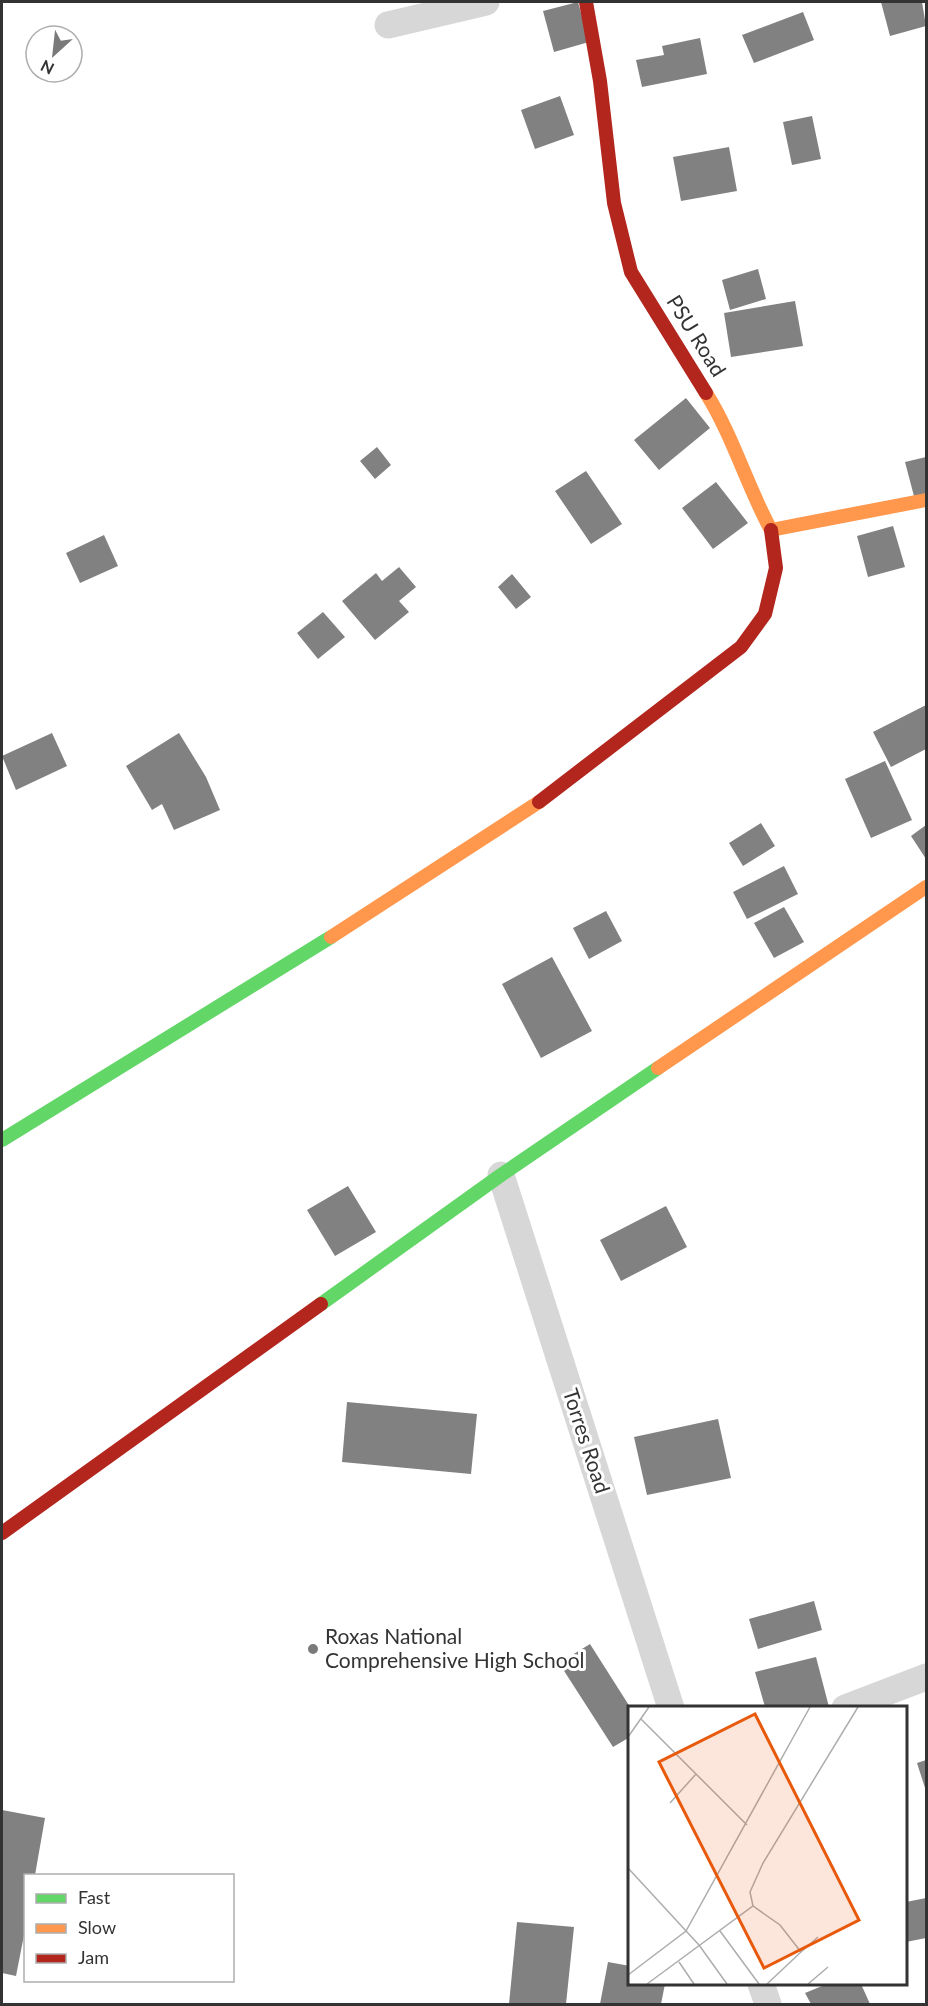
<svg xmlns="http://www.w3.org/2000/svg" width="928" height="2006" viewBox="0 0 928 2006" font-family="Lato,sans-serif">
<rect width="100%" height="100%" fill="#fff"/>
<!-- building -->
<path fill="#818181" d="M578,2l11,40 -35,10 -11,-41z
M881,2h41l4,24 -36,10z
M803,12l11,28 -60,23 -12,-28z
M700,38l7,36 -65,13 -6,-27 28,-5 -2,-9z
M560,96l14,39 -39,14 -14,-39z
M812,116l9,43 -29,6 -9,-43z
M729,147l8,44 -56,10 -8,-44z
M758,269l8,30 -36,11 -8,-30z
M795,301l8,45 -72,11 -7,-44z
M686,398l24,30 -51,42 -25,-30z
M377,447l14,18 -16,14 -15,-18z
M926,457v40l-11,3 -10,-38z
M586,471l36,53 -31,20 -36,-53z
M716,482l32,41 -35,26 -31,-41z
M893,526l12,41 -37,10 -11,-41z
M104,535l14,31 -38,17 -14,-30z
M399,567l17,20 -17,14 10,11 -34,28 -33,-39 34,-28 6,8z
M512,574l19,23 -15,12 -18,-22z
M323,612l22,25 -27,22 -21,-26z
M926,705v44l-35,18 -18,-35z
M52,733l15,33 -51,24 -14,-34z
M179,733l27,44 14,33 -46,20 -12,-26 -10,6 -26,-44z
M885,761l27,59 -41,18 -26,-59z
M761,823l14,23 -32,20 -14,-23z
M926,825v34l-15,-23z
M784,866l14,28 -51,25 -14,-27z
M784,907l20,35 -30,16 -20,-35z
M606,911l16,30 -33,18 -16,-31z
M552,957l40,74 -51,27 -39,-74z
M348,1186l28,46 -41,24 -28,-46z
M666,1206l21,41 -66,34 -21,-41z
M347,1402l130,12 -6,60 -129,-12z
M718,1419l13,59 -84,17 -13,-58z
M814,1601l8,29 -64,19 -9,-30z
M590,1644l40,63v30l-17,10 -54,-84z
M816,1657l13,50h-64l-10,-35z
M926,1760v31l-9,-28z
M2,1810l43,8 -10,57h-9v50l-10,51 -14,-3z
M926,1898v40l-20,4v-40z
M517,1922l57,5 -8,77h-57z
M608,1962l22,4v18h35l-4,20h-61z
M827,1984h34l9,20h-59l-6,-11z"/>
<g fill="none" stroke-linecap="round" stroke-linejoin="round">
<!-- street -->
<path stroke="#d7d7d7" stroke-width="27" d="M388,25l98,-23
M501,1175l170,533
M845,1708l81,-31
M761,1984l7,20"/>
<!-- fast -->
<path stroke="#63d668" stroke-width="14" d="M2,1140l329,-203
M321,1304l180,-129 157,-107"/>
<!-- slow -->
<path stroke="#ff974d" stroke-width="14" d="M706,393c27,43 41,93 65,137l155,-30
M331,937l208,-135
M658,1068l268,-181"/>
<!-- jam -->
<path stroke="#b3261e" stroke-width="14" d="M586,2l14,79 14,122 17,69 75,121
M539,802l202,-155 24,-33 11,-46 -5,-38
M2,1533l319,-229"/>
</g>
<!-- markers -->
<circle fill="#7a7a7a" stroke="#fff" stroke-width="2" cx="313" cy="1649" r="6"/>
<g text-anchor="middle" stroke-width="6" stroke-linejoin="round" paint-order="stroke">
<!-- street labels -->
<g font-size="21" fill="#333" stroke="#fff">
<text transform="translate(696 336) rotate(58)" y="7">PSU Road</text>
<text transform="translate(586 1441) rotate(72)" y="7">Torres Road</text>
</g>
<!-- poi labels -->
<g font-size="21" fill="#333" stroke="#fff" text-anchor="start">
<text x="325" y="1644">Roxas National<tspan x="325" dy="24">Comprehensive High School</tspan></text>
</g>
</g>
<!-- overview -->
<g transform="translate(628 1706)">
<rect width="279" height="279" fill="#fff"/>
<path fill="none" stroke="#adadad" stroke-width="1.5" d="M13,13l106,106M0,31l21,-30M42,97l26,-29M0,162l71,77 28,39M125,200l-3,-14 13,-29 95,-156M92,225l39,53M173,246l17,-15M51,256l15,22M0,269l58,-44 124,-224M19,278l106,-78 27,19 21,27 -34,32M180,278l20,-17"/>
<path fill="#e8590c" fill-opacity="0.15" stroke="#e8590c" stroke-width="3" d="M127,8l104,206 -95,48 -105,-206z"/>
<rect width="279" height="279" fill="none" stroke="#333" stroke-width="3"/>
</g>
<!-- border -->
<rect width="928" height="2006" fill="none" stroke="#333333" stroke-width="6"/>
<!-- legend -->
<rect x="24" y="1874" width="210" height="108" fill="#ffffff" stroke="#adadad" stroke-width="1.5"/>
<rect x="36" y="1894" width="30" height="9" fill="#63d668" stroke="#adadad" stroke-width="1.5"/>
<text x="78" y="1904" font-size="18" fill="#333333">Fast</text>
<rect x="36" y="1924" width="30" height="9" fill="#ff974d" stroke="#adadad" stroke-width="1.5"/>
<text x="78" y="1934" font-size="18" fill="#333333">Slow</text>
<rect x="36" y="1954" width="30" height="9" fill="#b3261e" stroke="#adadad" stroke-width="1.5"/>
<text x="78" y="1964" font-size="18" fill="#333333">Jam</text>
<!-- north arrow -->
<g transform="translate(54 54) rotate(207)"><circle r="28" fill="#ffffff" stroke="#adadad" stroke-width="1.5"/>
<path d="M0-4.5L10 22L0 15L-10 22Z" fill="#7a7a7a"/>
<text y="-9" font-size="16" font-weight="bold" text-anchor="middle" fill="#333333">N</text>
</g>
</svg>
